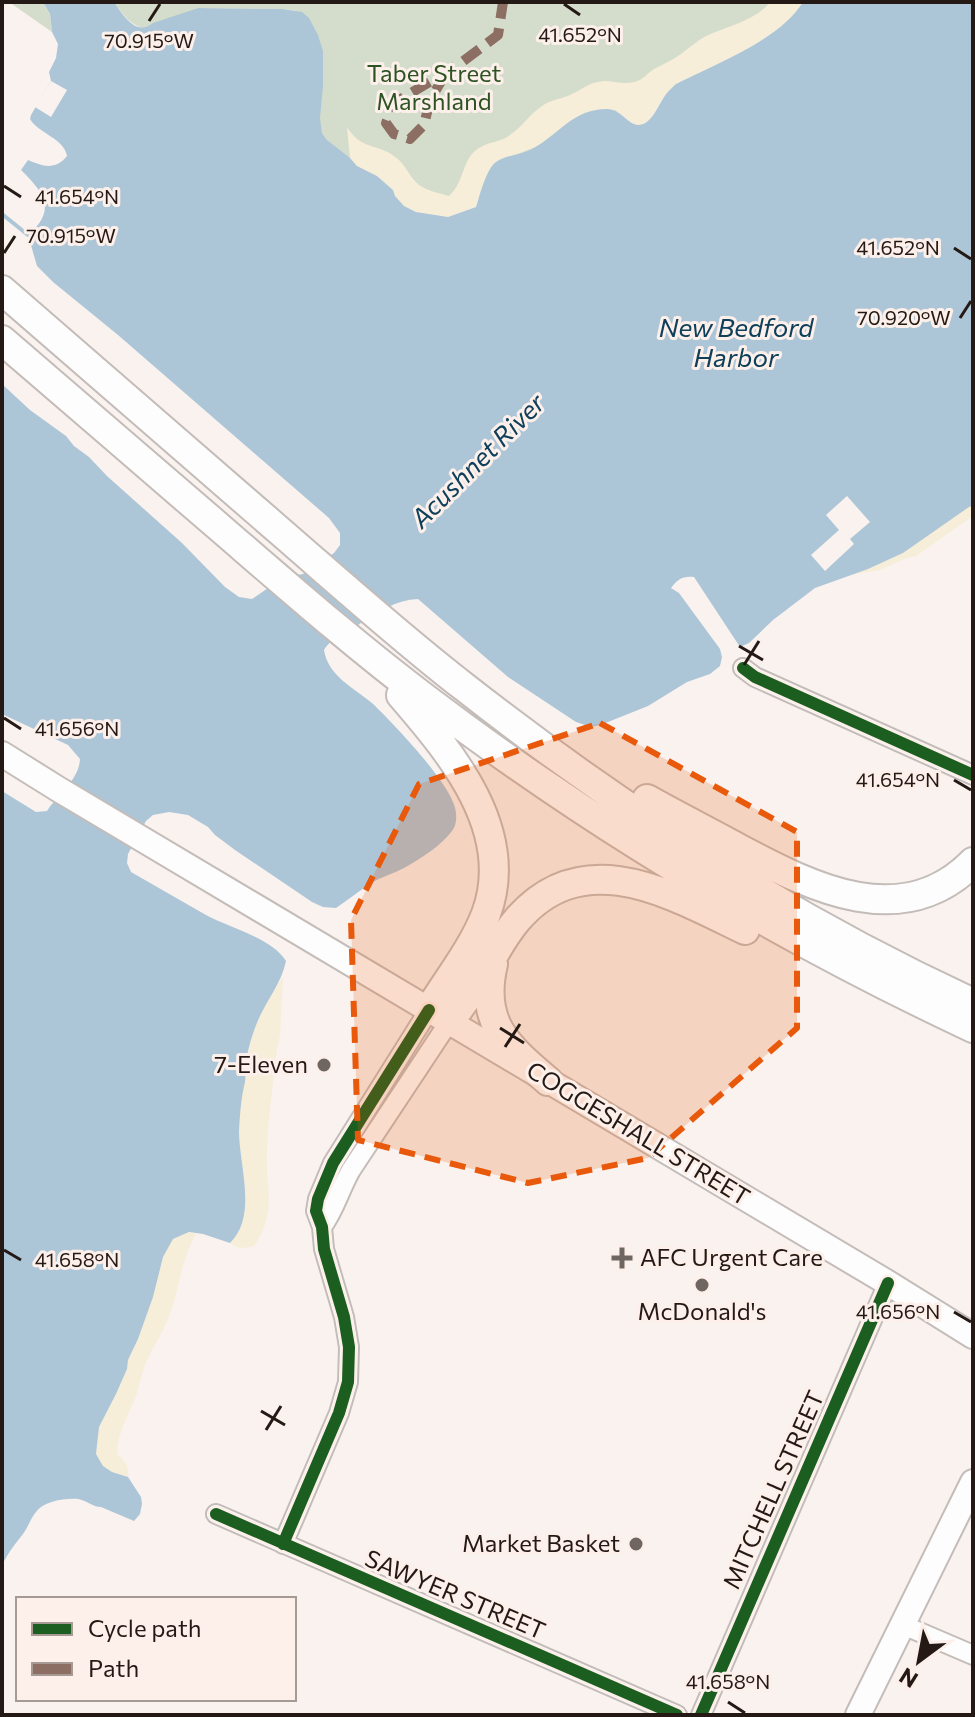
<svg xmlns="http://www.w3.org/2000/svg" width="975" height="1717" viewBox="0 0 975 1717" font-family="Commissioner,sans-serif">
<rect width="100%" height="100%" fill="#f9f2ef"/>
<!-- green -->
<path fill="#d4ddcc" d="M9,2h34l7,12 2,18z
M114,2h686l-341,207 -115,-53 -17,-16 -5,-7 -25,-122 -13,-2 -86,-1 -49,20c-17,1 -26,-14 -35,-26z"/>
<!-- sand -->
<path fill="#f6eed8" d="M770,2h33c-23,38 -88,62 -127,82l-9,8 -17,27 -8,6h-7l-20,-15 -74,34c-12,7 -41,15 -47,21 -10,11 -14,29 -18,42l-28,10 -32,-5 -12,-6 -9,-10 -2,-6 -16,-14 -20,-10 -7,-8 -3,-31c14,23 29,16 47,29 12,8 15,21 25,29 8,6 20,8 30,11 13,-11 13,-30 23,-42 13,-14 27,-10 38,-19 12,-8 20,-21 32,-29 8,-6 19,-7 28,-11 13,-6 19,-13 34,-14 10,0 20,4 30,1 10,-2 13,-9 20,-13 9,-5 19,-9 27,-15 8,-6 16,-13 25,-18 20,-9 51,-16 64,-34z
M969,506h4v10l-57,40 -12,3 -24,11 -31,5 19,-6 35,-16z
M283,977l-3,58 -3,15c-4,33 -9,67 -10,100 -2,38 11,61 -13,96 -9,2 -16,4 -24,-3 27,-26 11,-74 9,-107 0,-14 0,-30 2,-44 1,-4 3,-7 4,-11 1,-6 0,-13 1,-19 4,-29 19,-61 37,-85z
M189,1232l7,2c-15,25 -16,54 -27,82 -5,15 -15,29 -22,44 -5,11 -7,24 -11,36 -7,18 -19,37 -19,58 7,6 13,13 11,23l-16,-5 -9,-6 -7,-12v-13l3,-14 17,-33 10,-25 2,-9 10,-21 28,-91 7,-9z"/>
<!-- water -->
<path fill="#adc6d7" d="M43,2h71c9,13 22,35 39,21l45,-15 85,1 19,3 7,6 9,17 5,16v35l-3,32 2,15 5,7 23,18 7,8 20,10 16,14 2,6 9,10 12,6 32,5 28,-10c4,-11 10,-38 20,-45 10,-7 25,-7 36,-13 27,-14 40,-40 75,-40 14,0 22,17 32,16 14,-1 20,-23 28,-32 3,-4 6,-6 9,-9 39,-20 104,-44 127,-82h170v504l-4,1 -66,46 -35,16 -53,19 -42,32 -24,23 -9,4 -46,-70c-12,-1 -16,2 -23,11l8,5 41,56 2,8 -2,9 -10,8 -23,8 -39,24 -45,18 -12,3 -15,-5 -68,-45 -90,-78c-22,1 -38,12 -56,23 -12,11 -29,13 -38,28 4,26 30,38 48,53 22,21 70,72 81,99 4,9 5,21 -1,29 -11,15 -32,28 -48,37 -11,6 -23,9 -33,15 -12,8 -23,17 -35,25l-13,-1 -11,-5 -77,-52 -20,-15 -7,-8 -20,-12 -19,-3 -16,3 -7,6 -18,33 -1,9 4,9c25,14 50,29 75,43 24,13 66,23 80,46 -5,25 -23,43 -31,67 -4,11 -8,24 -9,36 -1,6 0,12 -1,18 -4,16 -5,32 -6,49 0,34 19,85 -9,112l-27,-9 -14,-2 -16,7 -10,18 -10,40 -15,42 -10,21 -1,9 -11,25 -17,33 -3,27 7,12 9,6 16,5 13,20 1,7 -2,10 -6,7 -33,-14c-8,0 -15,-7 -23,-8 -13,-1 -34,2 -42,13 -5,6 -8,15 -13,22 -8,10 -15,19 -21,31v-774l34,21 11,-1c11,-17 32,-31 33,-52l-12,-14 -66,-31v-330l28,26 36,26 8,10 15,11 18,19 75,67 43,44 14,10 13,2 32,-22 19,-3 31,-21 6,-8v-12l-11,-15 -211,-183 -65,-53 -16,-16 -9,-31c30,-26 15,-43 -7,-65l7,-10c14,6 27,11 39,-4 -3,-18 -28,-22 -37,-37l1,-4 20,-34 -2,-9 7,-14 2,-14 -6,-12 -2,-18z"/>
<!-- pier -->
<path fill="#f9f2ef" d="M51,81l16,9 -16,27 -16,-10z
M847,496l23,26 -20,17 4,5 -29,27 -14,-16 28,-25 -13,-15z"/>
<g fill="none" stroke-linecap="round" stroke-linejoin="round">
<!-- stream -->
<path stroke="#adc6d7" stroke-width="4" d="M2,214l26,21"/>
<defs>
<path id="minor" d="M743,668l12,9 218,98
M322,1227c13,-17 18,-38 29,-57l98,-148
M216,1514l461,201
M283,1544l56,-131 9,-31 1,-35 -5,-30 -20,-68 -2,-22 -6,-16 2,-12 15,-36 96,-153
M903,1625l70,30
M701,1715l187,-432"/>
<path id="major" d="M2,754l56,35 830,494 85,53
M858,1715l115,-233"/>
<path id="highway" d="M2,290c93,81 187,162 280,243 60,52 119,105 181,153 158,124 328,233 510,317
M2,340c75,64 149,129 224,193 66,57 131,114 200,166 170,129 353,238 547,329
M401,695c50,58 116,136 85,219 -13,34 -38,65 -57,96
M647,799c30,17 62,33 93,50 73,39 163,84 233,13
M493,964c-14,59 14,82 55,117
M449,1022c14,-18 26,-36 38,-56 9,-15 18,-32 30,-46 67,-78 155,-25 228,10"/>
</defs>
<!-- minor casing -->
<use href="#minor" stroke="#c4bcb8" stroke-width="22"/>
<!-- major casing -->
<use href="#major" stroke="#c4bcb8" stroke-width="28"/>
<!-- highway casing -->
<use href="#highway" stroke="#c4bcb8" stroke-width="32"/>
<!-- minor -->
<use href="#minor" stroke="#fefdfd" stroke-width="18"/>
<!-- major -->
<use href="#major" stroke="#fefdfd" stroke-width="24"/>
<!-- highway -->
<use href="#highway" stroke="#fefdfd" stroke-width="28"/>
<!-- quiet -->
<path stroke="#8d6e63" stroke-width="10" stroke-dasharray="20 10" stroke-linecap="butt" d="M446,73l-16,27 -6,25 -14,14 -16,-5 -8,-11 8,-20 64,-38 40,-30 5,-33"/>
<defs>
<path id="cycleway" d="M743,668l12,9 218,98
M216,1514l461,201
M283,1544l56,-131 9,-31 1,-35 -5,-30 -20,-68 -2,-22 -6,-16 2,-12 15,-36 96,-153
M701,1715l187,-432"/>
</defs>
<!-- cycleway casing -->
<use href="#cycleway" stroke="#fdf0eb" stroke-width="17"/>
<!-- cycleway -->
<use href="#cycleway" stroke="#1b5e20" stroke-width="12"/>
</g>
<!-- marked area -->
<path fill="#e8590c" fill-opacity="0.2" stroke="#e8590c" stroke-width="6" stroke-dasharray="16 10" stroke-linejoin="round" d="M600,723l197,109v196l-149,130 -120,25 -170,-43 -7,-220 68,-136z"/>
<!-- ticks -->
<path fill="none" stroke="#241914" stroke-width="3" d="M564,4l16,11M149,21l11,-17M4,186l17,11M954,248l17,11M4,253l11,-17M960,318l11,-17M739,646l24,14M744,665l15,-24M4,718l17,11M954,780l17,10M500,1028l24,15M505,1047l15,-23M4,1250l17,10M954,1312l17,10M261,1411l24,14M266,1430l15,-24M728,1702l17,11"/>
<!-- markers -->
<g fill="#6f6561" stroke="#fdf0eb" stroke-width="3">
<circle cx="324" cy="1065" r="8"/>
<path d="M618 1246h8v8h8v8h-8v8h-8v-8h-8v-8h8z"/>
<circle cx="702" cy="1285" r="8"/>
<circle cx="636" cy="1544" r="8"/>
</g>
<g text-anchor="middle" stroke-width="6" stroke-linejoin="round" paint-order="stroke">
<!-- park labels -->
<g font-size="24" fill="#2d5323" stroke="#fdf0eb">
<text x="434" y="82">Taber Street<tspan x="434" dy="28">Marshland</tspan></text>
</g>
<!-- poi labels -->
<g font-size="24" fill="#241914" stroke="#fdf0eb" text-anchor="end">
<text x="308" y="1073">7-Eleven</text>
<text x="640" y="1266" text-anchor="start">AFC Urgent Care</text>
<text x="702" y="1320" text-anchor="middle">McDonald's</text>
<text x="620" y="1552">Market Basket</text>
</g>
<!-- street labels -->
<g font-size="24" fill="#241914" stroke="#fdf0eb">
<text transform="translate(638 1134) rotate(31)" y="8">COGGESHALL STREET</text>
<text transform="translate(774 1490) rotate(-66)" y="8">MITCHELL STREET</text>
<text transform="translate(455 1595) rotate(23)" y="8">SAWYER STREET</text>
</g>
<!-- water labels -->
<g font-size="26" font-style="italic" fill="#0e405b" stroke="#fdf0eb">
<text x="736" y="337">New Bedford<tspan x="736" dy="30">Harbor</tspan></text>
<text transform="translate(478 461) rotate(-45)" y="9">Acushnet River</text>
</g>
</g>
<g font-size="20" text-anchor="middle" fill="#241914" stroke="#fdf0eb" stroke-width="6" stroke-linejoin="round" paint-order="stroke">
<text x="580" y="42">41.652°N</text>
<text x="149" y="48">70.915°W</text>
<text x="77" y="204">41.654°N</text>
<text x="71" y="243">70.915°W</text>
<text x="898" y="255">41.652°N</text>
<text x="904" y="325">70.920°W</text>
<text x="77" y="736">41.656°N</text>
<text x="898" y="787">41.654°N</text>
<text x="77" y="1267">41.658°N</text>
<text x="898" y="1319">41.656°N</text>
<text x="728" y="1689">41.658°N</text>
</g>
<!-- border -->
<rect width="975" height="1717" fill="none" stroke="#241914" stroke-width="8"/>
<!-- legend -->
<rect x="16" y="1597" width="280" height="104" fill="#fdf0eb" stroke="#a69a95" stroke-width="2"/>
<rect x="32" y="1623" width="40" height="12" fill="#1b5e20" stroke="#a69a95" stroke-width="2"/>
<text x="88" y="1637" font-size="24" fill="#241914">Cycle path</text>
<rect x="32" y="1663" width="40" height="12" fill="#8d6e63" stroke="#a69a95" stroke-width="2"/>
<text x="88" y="1677" font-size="24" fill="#241914">Path</text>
<!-- north arrow -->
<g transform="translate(919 1661) rotate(212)" stroke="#fdf0eb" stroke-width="6" paint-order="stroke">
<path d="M0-6L14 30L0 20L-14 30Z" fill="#241914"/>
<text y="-12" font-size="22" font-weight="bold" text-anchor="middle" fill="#241914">N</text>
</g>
</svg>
